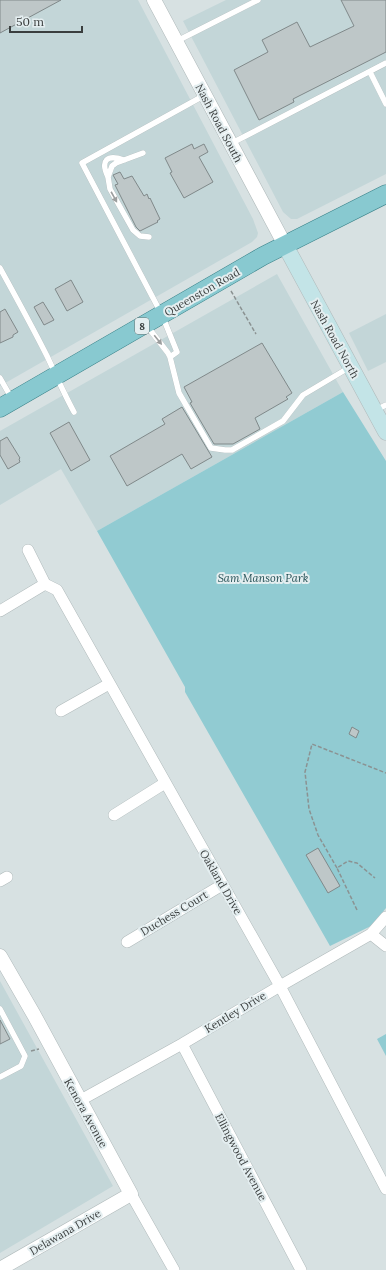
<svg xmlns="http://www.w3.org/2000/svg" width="386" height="1270" viewBox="0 0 386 1270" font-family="Lora,serif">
<rect width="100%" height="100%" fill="#d7e1e2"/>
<!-- built -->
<path fill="#c3d6d8" d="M0,0h138l115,219 5,14 -1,4 -5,5 -252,144z
M226,0h160v174l-89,45h-6l-8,-7 -100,-191z
M277,274l66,118 -246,139 -36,-62 -61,36v-74z
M386,314v48l-18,9 -19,-38z
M0,981l113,205 -113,67z"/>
<!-- green -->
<path fill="#91cbd2" d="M343,392l43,69v447l-15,18 -41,20 -145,-254v-5l-88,-156z
M386,1034v22l-9,-17z"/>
<!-- building -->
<path fill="#bec7c8" stroke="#80898a" d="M0,0h61l-61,33z
M341,0h45v52l-93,47 1,3 -35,18 -25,-50 34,-18 -6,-12 35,-18 13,25 44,-21z
M192,144l2,5 10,-5 4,8 -9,5 14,25 -29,16 -14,-25 2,-1 -7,-14z
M120,172l4,7 8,-3 12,20 3,-2 2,5 1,-1 10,21 -3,2 1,1 -18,9 -4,-4 -21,-42 3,-1 -5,-9z
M71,280l12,22 -16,9 -12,-22z
M43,302l11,18 -10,5 -10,-18z
M5,309l13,23 -5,3v2l-13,6v-31z
M262,343l30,50 -6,4 2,2 -33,19 5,11 -27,15h-19l-24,-41 2,-1 -8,-15z
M182,407l30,50 -21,12 -9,-15 -55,32 -17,-30 55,-32 -3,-5z
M69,422l21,38 -19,11 -21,-38z
M7,437l13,21 -1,1 1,3 -12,7 -8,-14v-14z
M352,727l7,4 -3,7 -7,-4z
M318,848l22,38 -12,7 -22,-38z
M0,1020l10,19 -10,5z"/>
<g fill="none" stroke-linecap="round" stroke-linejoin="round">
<defs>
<path id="service" d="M177,41l81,-41
M370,72l16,32
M232,143l154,-80
M143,153l-27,10 -4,3 -4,11 2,12 23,41 7,6 9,1
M108,177c-8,-17 -1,-23 16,-17
M0,268c16,29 32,58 47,88 9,19 17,38 27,56
M147,326l21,27 2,4 9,36 32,55 14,2h7l51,-29 20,-26 47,-28
M170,357l7,-5 -15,-37 -80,-152 123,-68
M0,378l12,21
M376,410l10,-5
M0,1009l25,47 -4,10 -21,11"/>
<path id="minor" d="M28,550l17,34
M0,611l45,-27 12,6 223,396 106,203
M61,711l48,-27
M114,815l51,-32
M0,881l7,-4
M371,934l15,12
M127,942l95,-57
M182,1044l119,226
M79,1101l103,-57 98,-58 91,-52 15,-17
M131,1194l43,76"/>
<path id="tertiary" d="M154,0l131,245
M0,956l34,59 97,179 -131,75"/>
<path id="secondary" d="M285,245l101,187"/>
<path id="primary" d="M0,408l263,-152 123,-62"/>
</defs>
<!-- service casing -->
<use href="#service" stroke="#b0babb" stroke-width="6"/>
<!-- minor casing -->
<use href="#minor" stroke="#b0babb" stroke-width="12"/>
<!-- tertiary casing -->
<use href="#tertiary" stroke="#b0babb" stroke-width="15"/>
<!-- secondary casing -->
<use href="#secondary" stroke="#b0babb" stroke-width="17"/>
<!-- primary casing -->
<use href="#primary" stroke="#398188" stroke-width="19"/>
<!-- path -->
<path stroke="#8b9292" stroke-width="1.5" stroke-dasharray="4 2" stroke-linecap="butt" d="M231,291l25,43
M337,868l-19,-33 -9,-26 -4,-37 7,-28 74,29
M357,910l-20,-42 11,-7 9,2 18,15
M31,1051l8,-2"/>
<!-- service -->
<use href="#service" stroke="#fff" stroke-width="5.5"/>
<!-- minor -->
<use href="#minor" stroke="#fff" stroke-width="11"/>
<!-- tertiary -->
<use href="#tertiary" stroke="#fff" stroke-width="14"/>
<!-- secondary -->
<use href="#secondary" stroke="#c3e4e7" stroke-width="16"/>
<!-- primary -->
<use href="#primary" stroke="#88c9d0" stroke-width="18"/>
</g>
<!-- one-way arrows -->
<defs><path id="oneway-solid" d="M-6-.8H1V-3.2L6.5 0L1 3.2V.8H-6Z"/></defs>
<g fill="#9c9e9e">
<use href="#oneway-solid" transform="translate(114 197) rotate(61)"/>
<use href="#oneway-solid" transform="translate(158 340) rotate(51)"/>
</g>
<g text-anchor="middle" stroke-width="4" stroke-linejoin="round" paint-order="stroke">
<!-- shield labels -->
<rect fill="#e4eef0" stroke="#6d7373" stroke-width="1" x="135" y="318" width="14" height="16" rx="3"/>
<g font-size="10" font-weight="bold" fill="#3a3e3e">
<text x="142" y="330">8</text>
</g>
<!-- street labels -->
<g font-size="11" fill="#3a3e3e" stroke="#e4eef0">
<text transform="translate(219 123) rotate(62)" y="4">Nash Road South</text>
<text transform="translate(202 292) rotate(-30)" y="4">Queenston Road</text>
<text transform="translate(335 339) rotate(61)" y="4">Nash Road North</text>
<text transform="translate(221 882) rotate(60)" y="4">Oakland Drive</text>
<text transform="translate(174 913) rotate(-31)" y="4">Duchess Court</text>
<text transform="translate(235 1012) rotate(-31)" y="4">Kentley Drive</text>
<text transform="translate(86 1113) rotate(61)" y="4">Kenora Avenue</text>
<text transform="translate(241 1157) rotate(62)" y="4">Ellingwood Avenue</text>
<text transform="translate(65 1232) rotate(-30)" y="4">Delawana Drive</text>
</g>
<!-- park labels -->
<g font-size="11" font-style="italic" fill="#245055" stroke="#e4eef0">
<text x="263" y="582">Sam Manson Park</text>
</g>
</g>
<!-- scale -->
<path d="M10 26v6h72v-6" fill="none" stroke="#3a3e3e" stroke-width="2"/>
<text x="16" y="26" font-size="12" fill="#3a3e3e" stroke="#e4eef0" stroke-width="3" paint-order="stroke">50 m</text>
</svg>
